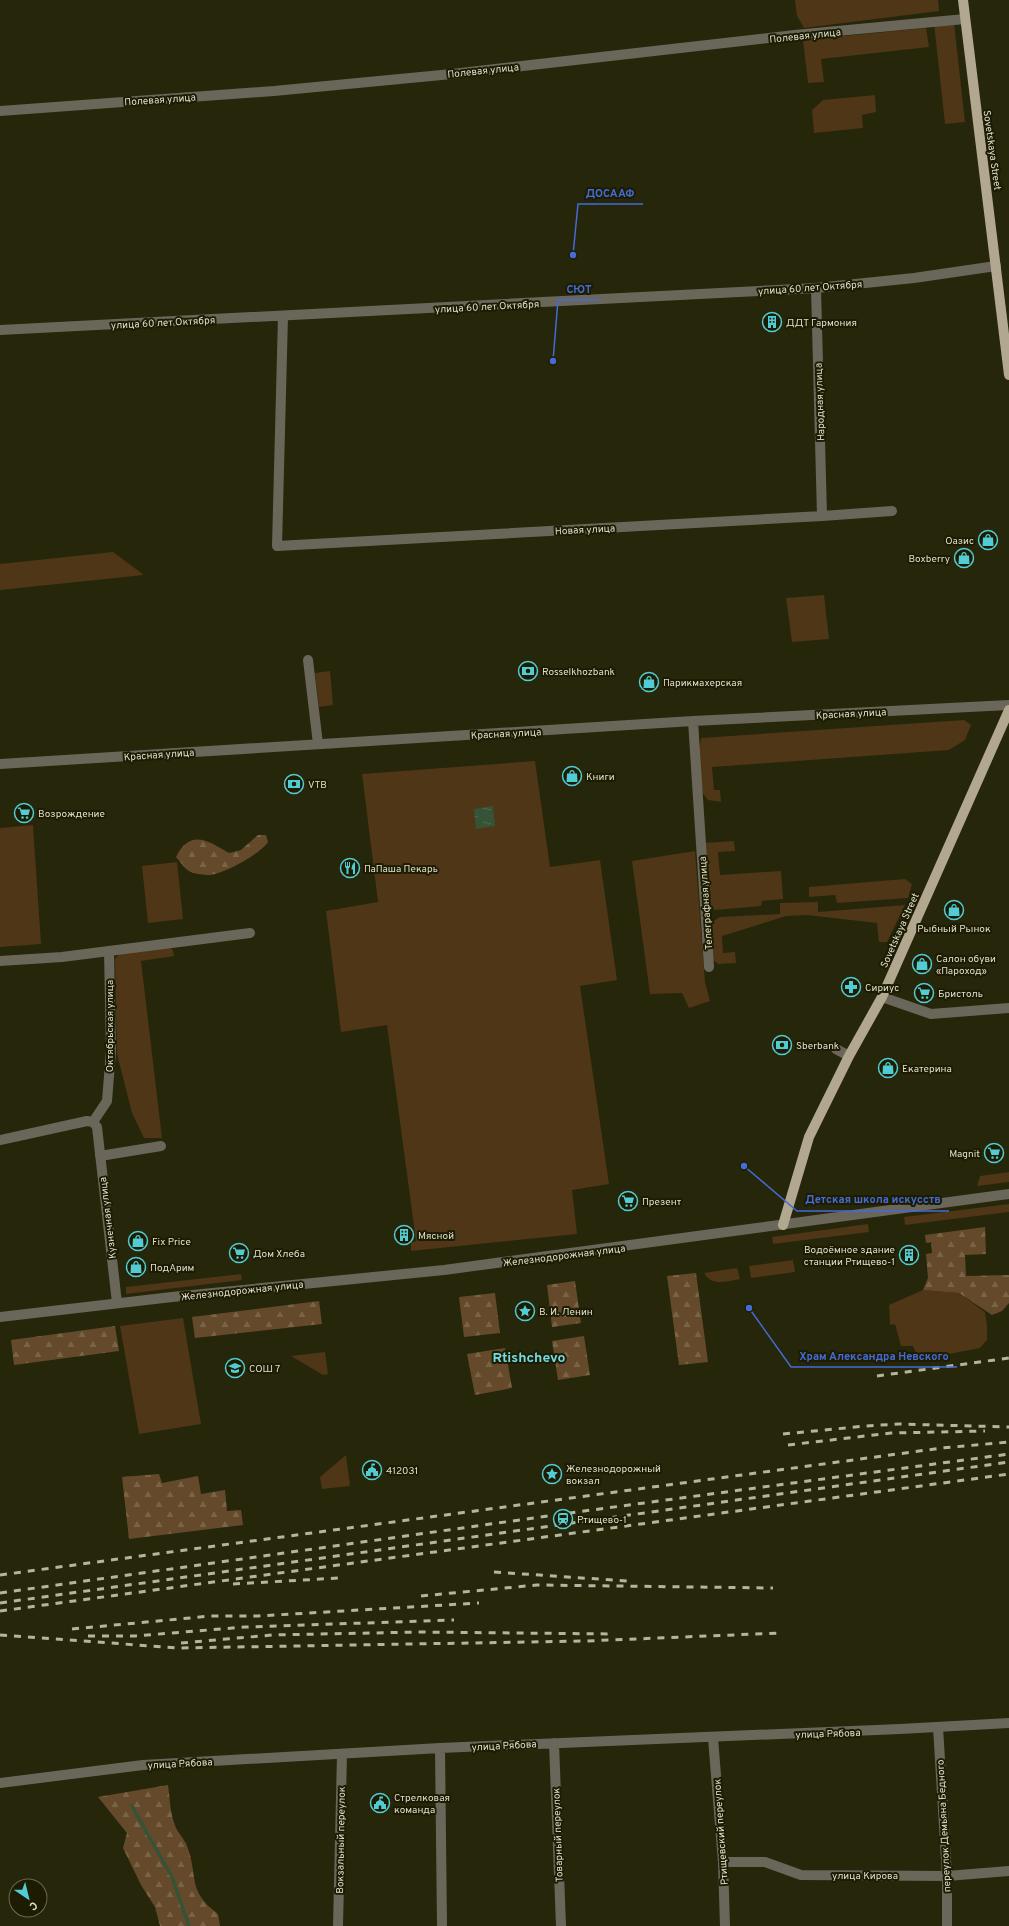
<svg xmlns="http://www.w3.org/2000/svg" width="1009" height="1926" viewBox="0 0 1009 1926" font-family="Overpass,sans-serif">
<defs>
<pattern id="forest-firs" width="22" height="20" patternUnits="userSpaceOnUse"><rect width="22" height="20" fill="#644a2a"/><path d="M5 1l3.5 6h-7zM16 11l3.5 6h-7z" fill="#7a6448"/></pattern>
<pattern id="water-ripples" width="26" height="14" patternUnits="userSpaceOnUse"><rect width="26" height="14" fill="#355337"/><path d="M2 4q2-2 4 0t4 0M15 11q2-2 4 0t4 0" fill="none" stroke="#526b53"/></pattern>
</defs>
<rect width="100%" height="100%" fill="#26260a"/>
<!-- green -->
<path fill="#4e3616" d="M795,0h143l1,11 -135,17 -7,-12z
M934,23h20l11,99 -20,2z
M926,28l3,19 -108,12 3,23 -16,1 -5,-43z
M875,95l1,17 -14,3 1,13 -49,5 -2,-23 11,-10z
M113,552l31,23 -144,15v-26z
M824,595l5,44 -37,3 -6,-44z
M330,671l3,34 -14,2 -4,-34z
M964,720l7,5 -6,15 -16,10 -237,17 2,23h6l1,12 -13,-2 -7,-9 -2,-38 2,-15z
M535,761l15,106 50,-7 17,120 -37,6 29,198 -37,6 5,44 -166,17v-8l5,-2 -29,-216 -46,7 -15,-121 52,-9 -16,-128z
M33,825l8,119 -41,3v-119z
M734,841l1,10 -17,1 2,23 61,-4 2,28 -21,2 -1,5 -46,4 -5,-2 -2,-5 -3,-60z
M695,851l10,131 5,19 -21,7 -7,-15 -32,1 -18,-133z
M177,862l6,57 -35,4 -6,-57z
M905,879l7,5 -4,14 -71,5 -2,-8 -26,2v-10z
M818,902v10l87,-7 -18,37h-8l-2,-19 -70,-8 -21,1 -64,20 1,17 12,-1 1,11 -18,1 -6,-5 -4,-35 12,-7 60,-3v-11z
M169,947l4,3 1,6 -33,5 21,177h-18l-12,-25 -15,-59 -2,-95 4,-5z
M1009,1172v10l-32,4 3,-10z
M1009,1204v8l-104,13 -1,-8z
M868,1224l1,8 -96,12 -1,-7z
M793,1260l2,12 -44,6 -2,-12z
M737,1268l3,11c-13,2 -28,8 -36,-6z
M241,1274l1,6 -116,14v-7z
M923,1290l36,3 26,19 2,13v15l-7,8 -61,12 -6,-14h-12l-6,-22 -5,1 -1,-20z
M183,1318l18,106 -62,10 -19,-108z
M325,1352l3,22 -5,1 -32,-19z
M346,1455l4,31 -28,3 -2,-12z"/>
<!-- forest -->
<path fill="url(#forest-firs)" d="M258,835h8l2,7c-8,12 -44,32 -59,33 -5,0 -14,-1 -18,-3 -7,-3 -10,-10 -15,-15 14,-28 31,-17 53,-4l12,-3z
M985,1227l1,27 -21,1 1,21 43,-1v28l-7,8 -10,4 -33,-22 -36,-3 5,-12 -2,-24 6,-1 -1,-11 -5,1 -1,-8z
M696,1273l12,89 -29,3 -12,-89z
M575,1281l6,42 -29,4 -5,-42z
M495,1293l5,40 -36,4 -5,-40z
M319,1301l3,23 -127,14 -3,-21z
M115,1326l4,25 -105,14 -3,-25z
M584,1336l6,39 -32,5 -6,-39z
M505,1348l7,40 -37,7 -8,-41z
M159,1474l3,9 36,-7 3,18 24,-4 2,21 14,-1 2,15 -114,14 -7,-62z
M168,1785c2,15 2,29 8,43 3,6 9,12 11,18 12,31 -1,44 31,68l2,12h-60l-5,-19 -14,-22 -18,-37 4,-15 -29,-36z"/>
<!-- water -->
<path fill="url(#water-ripples)" d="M493,806l2,20 -19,3 -2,-20z"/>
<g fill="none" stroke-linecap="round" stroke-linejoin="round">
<!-- stream -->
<path stroke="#355337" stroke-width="3.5" d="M132,1806l40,71 17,49"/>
<!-- minor -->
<path stroke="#6b665a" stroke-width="10" d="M0,111l274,-20 178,-17 343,-39 170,-16
M816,288l6,228
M283,316l-6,230 545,-30 70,-5
M0,330l816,-42 98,-10 82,-12
M308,660l10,84
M693,721l16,246
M0,764l693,-43 316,-16
M0,961l62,-4 188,-24
M882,997l49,17 78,-6
M836,1049l13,7
M93,1122l4,5 20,176
M93,1122l14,-21 4,-50 -2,-100
M0,1140l87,-19 6,1
M100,1156l61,-10
M0,1317l172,-20 272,-27 565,-76
M938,1727l9,149v50
M713,1738l10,124 2,64
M554,1743l7,183
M440,1748l2,178
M0,1783l143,-18 297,-17 460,-19 109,-6
M723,1862h42l36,13 146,1 62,-5
M338,1926l4,-172"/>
<!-- major -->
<path stroke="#b2a88f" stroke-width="10" d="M963,0l46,375
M783,1225l26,-88 40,-81 33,-59 127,-287"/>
<!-- rail -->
<path stroke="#b4b5a1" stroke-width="3" stroke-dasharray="7 7" stroke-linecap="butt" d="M877,1376l132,-18
M783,1434l83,-8 32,-2 111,3
M788,1445l103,-12 94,-2
M494,1572l133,9
M0,1575l942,-127 67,-6
M233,1584l106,-6
M0,1593l562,-79 447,-60
M421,1596l116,-11 236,3
M0,1603l1009,-141
M0,1611l1009,-137
M72,1629l139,-13h47l221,-13
M0,1635l179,13 407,-7 194,-8
M88,1636h47l110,-9 209,-7
M181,1643l91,-8 148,-3 193,2"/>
</g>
<!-- icons -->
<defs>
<symbol id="building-ring" viewBox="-11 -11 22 22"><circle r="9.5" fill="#1d1c02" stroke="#51ccd4" stroke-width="1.5"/><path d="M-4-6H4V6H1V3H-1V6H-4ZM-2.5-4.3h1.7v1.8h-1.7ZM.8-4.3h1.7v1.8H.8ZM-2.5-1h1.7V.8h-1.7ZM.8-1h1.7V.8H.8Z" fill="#51ccd4"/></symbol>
<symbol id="shop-ring" viewBox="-11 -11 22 22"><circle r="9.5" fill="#1d1c02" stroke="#51ccd4" stroke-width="1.5"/><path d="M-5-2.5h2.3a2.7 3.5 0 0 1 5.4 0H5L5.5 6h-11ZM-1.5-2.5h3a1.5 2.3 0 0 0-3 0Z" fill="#51ccd4"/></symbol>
<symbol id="bank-ring" viewBox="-11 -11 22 22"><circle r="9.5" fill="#1d1c02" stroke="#51ccd4" stroke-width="1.5"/><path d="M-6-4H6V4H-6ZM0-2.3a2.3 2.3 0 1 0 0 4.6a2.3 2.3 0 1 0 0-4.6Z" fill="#51ccd4"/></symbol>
<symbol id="supermarket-ring" viewBox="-11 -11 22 22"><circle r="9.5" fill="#1d1c02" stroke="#51ccd4" stroke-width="1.5"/><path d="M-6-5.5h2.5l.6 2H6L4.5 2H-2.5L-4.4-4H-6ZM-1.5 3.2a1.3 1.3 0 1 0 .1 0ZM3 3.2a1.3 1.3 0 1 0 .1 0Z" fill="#51ccd4"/></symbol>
<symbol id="restaurant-ring" viewBox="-11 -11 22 22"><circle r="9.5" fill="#1d1c02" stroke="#51ccd4" stroke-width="1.5"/><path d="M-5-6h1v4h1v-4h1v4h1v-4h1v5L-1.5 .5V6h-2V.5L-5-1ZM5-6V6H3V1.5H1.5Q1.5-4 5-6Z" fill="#51ccd4"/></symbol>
<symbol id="pharmacy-ring" viewBox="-11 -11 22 22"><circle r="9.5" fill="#1d1c02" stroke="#51ccd4" stroke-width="1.5"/><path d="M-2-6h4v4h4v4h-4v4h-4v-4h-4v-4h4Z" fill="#51ccd4"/></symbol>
<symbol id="sight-ring" viewBox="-11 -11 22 22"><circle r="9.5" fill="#1d1c02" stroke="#51ccd4" stroke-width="1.5"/><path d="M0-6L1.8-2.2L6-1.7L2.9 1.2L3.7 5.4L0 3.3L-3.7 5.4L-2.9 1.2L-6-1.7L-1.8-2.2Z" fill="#51ccd4"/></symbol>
<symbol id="school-ring" viewBox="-11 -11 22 22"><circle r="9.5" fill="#1d1c02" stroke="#51ccd4" stroke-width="1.5"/><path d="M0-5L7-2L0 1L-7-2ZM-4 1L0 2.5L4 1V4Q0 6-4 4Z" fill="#51ccd4"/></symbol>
<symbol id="civic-ring" viewBox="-11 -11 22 22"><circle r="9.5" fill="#1d1c02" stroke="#51ccd4" stroke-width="1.5"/><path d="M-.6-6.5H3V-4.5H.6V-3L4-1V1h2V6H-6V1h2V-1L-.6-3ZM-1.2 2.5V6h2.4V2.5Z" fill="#51ccd4"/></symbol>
<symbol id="station-ring" viewBox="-11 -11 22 22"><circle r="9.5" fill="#1d1c02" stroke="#51ccd4" stroke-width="1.5"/><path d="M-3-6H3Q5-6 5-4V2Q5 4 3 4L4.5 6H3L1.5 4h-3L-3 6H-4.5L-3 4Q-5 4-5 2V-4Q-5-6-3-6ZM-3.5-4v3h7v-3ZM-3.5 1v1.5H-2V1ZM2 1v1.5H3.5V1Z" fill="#51ccd4"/></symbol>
</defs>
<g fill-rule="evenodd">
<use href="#building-ring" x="761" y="311" width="22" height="22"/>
<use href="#shop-ring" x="977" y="529" width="22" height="22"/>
<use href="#shop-ring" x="953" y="547" width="22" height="22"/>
<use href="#bank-ring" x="517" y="660" width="22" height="22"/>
<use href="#shop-ring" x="638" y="671" width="22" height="22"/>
<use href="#shop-ring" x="561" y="765" width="22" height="22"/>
<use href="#bank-ring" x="283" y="773" width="22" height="22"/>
<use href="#supermarket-ring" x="13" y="802" width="22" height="22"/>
<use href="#restaurant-ring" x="339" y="857" width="22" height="22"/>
<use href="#shop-ring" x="943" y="899" width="22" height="22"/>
<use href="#shop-ring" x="911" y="953" width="22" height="22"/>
<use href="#pharmacy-ring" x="840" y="976" width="22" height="22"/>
<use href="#supermarket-ring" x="913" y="982" width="22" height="22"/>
<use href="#bank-ring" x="771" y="1034" width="22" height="22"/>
<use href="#shop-ring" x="877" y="1057" width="22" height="22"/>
<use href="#supermarket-ring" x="983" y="1142" width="22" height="22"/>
<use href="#supermarket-ring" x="617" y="1190" width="22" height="22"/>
<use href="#building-ring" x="393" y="1224" width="22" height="22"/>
<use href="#shop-ring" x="127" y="1230" width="22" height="22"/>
<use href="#supermarket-ring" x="228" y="1242" width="22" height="22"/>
<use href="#building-ring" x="898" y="1244" width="22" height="22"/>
<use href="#shop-ring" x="125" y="1256" width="22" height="22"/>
<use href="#sight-ring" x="514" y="1300" width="22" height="22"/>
<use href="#school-ring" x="224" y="1357" width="22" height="22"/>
<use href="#civic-ring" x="361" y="1459" width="22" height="22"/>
<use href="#sight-ring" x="541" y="1463" width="22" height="22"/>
<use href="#station-ring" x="552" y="1508" width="22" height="22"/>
<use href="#civic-ring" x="369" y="1792" width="22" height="22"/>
</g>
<g text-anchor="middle" stroke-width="4" stroke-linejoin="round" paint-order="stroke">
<!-- street labels -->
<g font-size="10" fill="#dedfce" stroke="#1d1c02">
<text transform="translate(805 35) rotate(-6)" y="4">Полевая улица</text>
<text transform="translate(483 70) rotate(-6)" y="4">Полевая улица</text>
<text transform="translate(160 99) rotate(-4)" y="4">Полевая улица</text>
<text transform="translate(993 150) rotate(82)" y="4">Sovetskaya Street</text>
<text transform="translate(810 287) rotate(-4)" y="4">улица 60 лет Октября</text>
<text transform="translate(487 306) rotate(-3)" y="4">улица 60 лет Октября</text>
<text transform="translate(163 322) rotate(-3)" y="4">улица 60 лет Октября</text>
<text transform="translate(819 402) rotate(-92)" y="4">Народная улица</text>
<text transform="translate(585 529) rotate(-3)" y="4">Новая улица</text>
<text transform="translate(851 713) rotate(-3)" y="4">Красная улица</text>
<text transform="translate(506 733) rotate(-3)" y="4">Красная улица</text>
<text transform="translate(159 754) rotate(-4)" y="4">Красная улица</text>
<text transform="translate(705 903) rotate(-94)" y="4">Телеграфная улица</text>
<text transform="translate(899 930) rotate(-66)" y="4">Sovetskaya Street</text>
<text transform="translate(109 1026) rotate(-90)" y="4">Октябрьская улица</text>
<text transform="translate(107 1218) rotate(-97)" y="4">Кузнечная улица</text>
<text transform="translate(564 1255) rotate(-7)" y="4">Железнодорожная улица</text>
<text transform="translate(242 1290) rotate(-6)" y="4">Железнодорожная улица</text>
<text transform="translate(828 1733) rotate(-2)" y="4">улица Рябова</text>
<text transform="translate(504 1745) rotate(-3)" y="4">улица Рябова</text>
<text transform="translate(180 1763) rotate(-3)" y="4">улица Рябова</text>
<text transform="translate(943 1826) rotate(-93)" y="4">переулок Демьяна Бедного</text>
<text transform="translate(720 1832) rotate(-94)" y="4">Ртищевский переулок</text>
<text transform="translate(557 1835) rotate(-92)" y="4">Товарный переулок</text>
<text transform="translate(340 1840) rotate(-89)" y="4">Вокзальный переулок</text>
<text x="865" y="1879">улица Кирова</text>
</g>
<!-- poi labels -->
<g font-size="10" fill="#dedfce" stroke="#1d1c02" text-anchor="start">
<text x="786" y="326">ДДТ Гармония</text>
<text x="974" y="544" text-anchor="end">Оазис</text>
<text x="950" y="562" text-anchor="end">Boxberry</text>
<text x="542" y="675">Rosselkhozbank</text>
<text x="663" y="686">Парикмахерская</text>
<text x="586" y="780">Книги</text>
<text x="308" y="788">VTB</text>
<text x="38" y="817">Возрождение</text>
<text x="364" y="872">ПаПаша Пекарь</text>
<text x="954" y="932" text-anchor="middle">Рыбный Рынок</text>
<text x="936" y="962">Салон обуви<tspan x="936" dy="12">«Пароход»</tspan></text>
<text x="865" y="991">Сириус</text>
<text x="938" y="997">Бристоль</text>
<text x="796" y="1049">Sberbank</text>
<text x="902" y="1072">Екатерина</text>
<text x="980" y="1157" text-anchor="end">Magnit</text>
<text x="642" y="1205">Презент</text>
<text x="418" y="1239">Мясной</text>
<text x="152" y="1245">Fix Price</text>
<text x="895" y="1253" text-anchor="end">Водоёмное здание<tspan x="895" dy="12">станции Ртищево-1</tspan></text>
<text x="253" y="1257">Дом Хлеба</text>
<text x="150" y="1271">ПодАрим</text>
<text x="539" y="1315">В. И. Ленин</text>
<text x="249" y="1372">СОШ 7</text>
<text x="566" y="1472">Железнодорожный<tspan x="566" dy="12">вокзал</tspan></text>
<text x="386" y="1474">412031</text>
<text x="577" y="1523">Ртищево-1</text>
<text x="394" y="1801">Стрелковая<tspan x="394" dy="12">команда</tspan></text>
</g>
<!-- district labels -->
<g font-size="14" font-weight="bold" fill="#70dce4" stroke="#1d1c02">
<text x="529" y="1362">Rtishchevo</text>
</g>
</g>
<!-- callouts -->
<path fill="none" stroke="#446bd6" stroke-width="1.5" d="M573 255L578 204H643M553 361L558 300H599M744 1166L797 1211H949M749 1308L791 1367H957"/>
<g fill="#446bd6" stroke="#1d1c02" stroke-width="1.5">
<circle cx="573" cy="255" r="4"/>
<circle cx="553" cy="361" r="4"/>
<circle cx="744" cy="1166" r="4"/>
<circle cx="749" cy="1308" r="4"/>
</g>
<g font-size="11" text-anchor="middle" font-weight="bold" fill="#446bd6" stroke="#1d1c02" stroke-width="4" stroke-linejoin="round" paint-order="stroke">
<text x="610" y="197">ДОСААФ</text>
<text x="579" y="293">СЮТ</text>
<text x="873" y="1203">Детская школа искусств</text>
<text x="874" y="1360">Храм Александра Невского</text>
</g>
<!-- north arrow -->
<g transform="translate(28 1898) rotate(145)"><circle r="19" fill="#1d1c02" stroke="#6a6a54"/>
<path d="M0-3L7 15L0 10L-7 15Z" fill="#51ccd4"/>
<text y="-6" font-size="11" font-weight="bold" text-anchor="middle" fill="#dedfce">С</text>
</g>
</svg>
